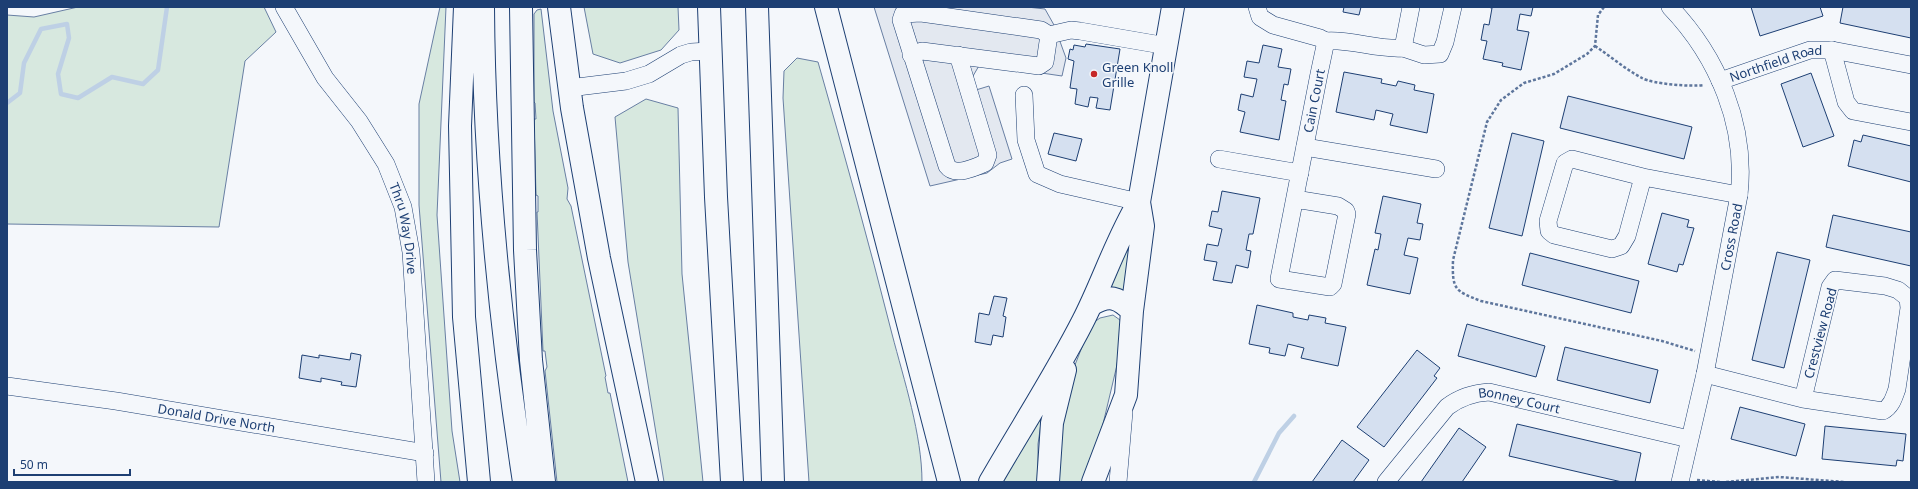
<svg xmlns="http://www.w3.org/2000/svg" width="1918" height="489" viewBox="0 0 1918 489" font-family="'Noto Sans',sans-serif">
<rect width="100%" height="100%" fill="#f4f7fb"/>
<!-- green -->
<path fill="#d7e8df" stroke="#687fa3" d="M78,7h186l12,25 -31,29 -26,166 -212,-3v-209l27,2z
M440,7h6l-9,208 15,216 8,51h-19l-22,-277v-101z
M584,7h94l1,23 -18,20 -41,13 -27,-9z
M541,9l12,102 15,77 -1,11 4,7 35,170 -1,1 3,16h2l18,89h-71l-12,-111 2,-4 -2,-16h-2l-6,-139h1v-16l-2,-1 -2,-76h2l-1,-16 -1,-1v-88l3,-4z
M797,58l21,4c26,91 51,181 74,272 12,46 30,101 30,148h-113l-26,-384 1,-27z
M646,99l32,9 4,166 21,208h-39l-36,-220 -13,-145z
M1131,231l-5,61 -18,-3z
M1113,315l7,5 3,7 -6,38 -14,59 -19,58h-29v-15l18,-97 9,-23 8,-22 10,-7z
M1042,416l-4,28v38h-36z"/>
<!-- parking -->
<path fill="#e3e8f0" stroke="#687fa3" d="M874,7h153l18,2 9,16 12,33 -4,18 -82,-12 -7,12 3,14 13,-4 23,73 -12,4 -13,10 -57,13z"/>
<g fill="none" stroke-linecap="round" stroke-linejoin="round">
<!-- stream -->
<path stroke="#bed0e5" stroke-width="4.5" d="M7,103l13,-10 4,-30 17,-34 26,-5 2,14 -11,36 3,20 17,4 34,-21 31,7 15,-14 9,-63
M1254,482l25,-49 15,-17"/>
</g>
<!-- building -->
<path fill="#d5e0f0" stroke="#1d3f73" d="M1342,7h19l-2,8 -16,-3 1,-5z
M1487,7h46l-2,9 -11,-2 -3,16 12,2 -8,38 -19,-4 1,-3 -20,-4 4,-18 -6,-1 3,-16 5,1 3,-17z
M1751,7h69l3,9 -63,20z
M1843,7h68v31l-71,-15z
M1086,44l34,5 -10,61 -14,-2 2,-10 -8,-1 -2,10 -13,-3 2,-15 -7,-1 4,-27 -6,-2 2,-10 3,1 1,-5 11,2z
M1263,45l19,4 -4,18 13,2 -3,16 -4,-1 -3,16 5,1 -7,39 -39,-8 5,-20 -7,-2 3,-16 12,3 4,-18 -13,-2 3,-16 12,2z
M1344,72l38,7 -1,4 15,3 2,-5 17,4 -1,5 20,4 -7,39 -37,-8 3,-11 -17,-4 -2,10 -38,-8z
M1811,73l23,63 -31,11 -22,-63z
M1568,96l124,31 -8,32 -124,-31z
M1054,133l28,6 -6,22 -28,-7z
M1512,133l32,8 -22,95 -33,-8z
M1863,135l48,11v36l-63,-16 6,-26 7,2z
M1222,191l38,7 -7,36h-4l-3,16 5,1 -3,17 -12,-3 -4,18 -19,-3 4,-18 -13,-2 3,-16 11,2 4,-17 -13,-3 3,-15 6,1z
M1383,196l38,8 -4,19 6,1 -3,16 -12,-2 -4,17 14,3 -8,36 -43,-9 8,-36 3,1 3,-16 -6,-1z
M1662,213l27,7 -2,7 7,1 -11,37 -4,-1 -2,8 -29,-8z
M1833,215l78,17v34l-85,-19z
M1777,252l33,8 -26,108 -32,-8z
M1530,253l109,28 -8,32 -109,-28z
M994,296l13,2 -4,18 3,1 -3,20 -10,-2 -2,10 -16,-3 4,-29 10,2z
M1257,305l36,8v4l15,3 1,-5 17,3 -1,5 21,4 -8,39 -37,-8 3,-10 -16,-4 -3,12 -16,-3 1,-5 -21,-4z
M1467,324l78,22 -9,31 -78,-21z
M1565,347l93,23 -8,33 -93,-23z
M1417,350l23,18 -6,8 3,2 -53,69 -27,-20z
M351,353l10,2 -5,32 -15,-2 1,-3 -21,-4v4l-22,-4 3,-23 17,3v-3l31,5z
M1740,407l65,17 -9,32 -65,-17z
M1517,424l124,29 -6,29h-13l-113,-26z
M1825,426l81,8 -3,27 -6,-1 -1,6 -74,-7z
M1459,428l27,19 -24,35h-41z
M1342,440l27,20 -16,22h-41z"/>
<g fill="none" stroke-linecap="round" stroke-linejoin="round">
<defs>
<g id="minor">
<path id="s1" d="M284,7l41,71 34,43 27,43 17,43 8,45 15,230"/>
<path d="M1257,7l3,10 13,8 47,13 6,3"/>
<path d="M1670,7c48,50 77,119 69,188l-34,179 -25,108"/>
<path d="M1403,48l21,7 16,-1 5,-12 8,-35"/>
<path d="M1832,50l14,52 7,9 58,11"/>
<path d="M911,55l11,-4 117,15 6,-4 4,-27"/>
<path d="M958,55l30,100 -3,8c-9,4 -30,14 -38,3l-46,-146 2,-6 18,-1 120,17 8,5 22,-5 9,1 87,15"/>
<path id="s2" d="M1720,81l90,-31h22l79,15"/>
<path d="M569,88l57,-7 23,-7 32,-19 10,-3 19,-1"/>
<path d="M1024,95l2,45 11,34 23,10 79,18"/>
<path d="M1305,147l131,22"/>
<path d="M1219,159l81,14"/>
<path d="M1643,177l-16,59 -6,10 -9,3 -58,-14 -5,-4 -1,-10 17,-58 7,-4 71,18 96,18"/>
<path id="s3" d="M1295,199l43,7 8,5 1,3 -14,70 -3,3 -51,-8 40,-205 7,-33c26,-2 51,9 77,7l8,-41"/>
<path d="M1705,374l98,25 80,12c9,-5 11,-14 14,-22l12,-81 -1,-10 -10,-8 -13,-4 -50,-6 -5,7 -27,112"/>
<path id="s4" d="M7,386l109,15 309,52"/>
<path d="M1118,482l6,-70"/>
<path id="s5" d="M1386,482l61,-75c13,-10 26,-14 42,-15l200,47"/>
</g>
<path id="highway" d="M465,7l-5,119 4,191 15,165
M483,7c1,159 17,318 41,475
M521,7l4,243 6,110 13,122
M559,7l13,101 27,150 48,224
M709,7l7,190 16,285
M757,7l16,475
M826,7l123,475
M1091,305c18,-11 27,-8 41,6
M990,482c31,-54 65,-106 93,-161 20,-39 33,-81 56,-119
M1048,482l4,-59 13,-53
M1093,482l33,-87 6,-84 11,-85 -4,-24 34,-195"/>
</defs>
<!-- minor casing -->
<use href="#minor" stroke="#1d3f73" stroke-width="18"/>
<!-- highway casing -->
<use href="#highway" stroke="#1d3f73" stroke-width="24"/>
<!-- path -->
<path stroke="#5e769c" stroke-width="2.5" stroke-dasharray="3 2" stroke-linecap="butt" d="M1604,7l-6,8 -3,31 -8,8 -33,20 -30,9 -23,17 -14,22 -34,138c-1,30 2,31 28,41l181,40 33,10
M1595,46c15,10 30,23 47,32 10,6 50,9 62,7
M1697,480l23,2
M1726,482l53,-5 66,5"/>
<!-- minor -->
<use href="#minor" stroke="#f4f7fb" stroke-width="17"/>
<!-- highway -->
<use href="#highway" stroke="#f4f7fb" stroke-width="22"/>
</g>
<!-- markers -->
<circle fill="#c62828" stroke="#f4f7fb" stroke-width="1.5" cx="1094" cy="74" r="4"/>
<g text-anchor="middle" stroke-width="3" stroke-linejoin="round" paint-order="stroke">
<!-- street labels -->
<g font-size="13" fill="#1d3f73" stroke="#f4f7fb">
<text dy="5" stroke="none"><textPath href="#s2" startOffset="59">Northfield Road</textPath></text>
<text dy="5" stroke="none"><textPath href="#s3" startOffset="365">Cain Court</textPath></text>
<text dy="5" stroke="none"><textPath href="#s1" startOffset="255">Thru Way Drive</textPath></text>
<text transform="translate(1731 237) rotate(-79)" y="5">Cross Road</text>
<text transform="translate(1820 333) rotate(-75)" y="5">Crestview Road</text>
<text dy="5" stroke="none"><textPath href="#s5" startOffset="173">Bonney Court</textPath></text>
<text dy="5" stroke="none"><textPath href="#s4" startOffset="212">Donald Drive North</textPath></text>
</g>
<!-- poi labels -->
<g font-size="13" fill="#1d3f73" stroke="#f4f7fb" text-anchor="start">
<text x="1102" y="72">Green Knoll<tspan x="1102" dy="15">Grille</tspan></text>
</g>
</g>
<!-- border -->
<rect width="1918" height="489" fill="none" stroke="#1d3f73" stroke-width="16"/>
<!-- scale -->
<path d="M14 469v6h116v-6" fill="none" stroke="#1d3f73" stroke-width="2"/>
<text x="20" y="469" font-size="12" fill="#1d3f73" stroke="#f4f7fb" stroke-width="3" paint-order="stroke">50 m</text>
</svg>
